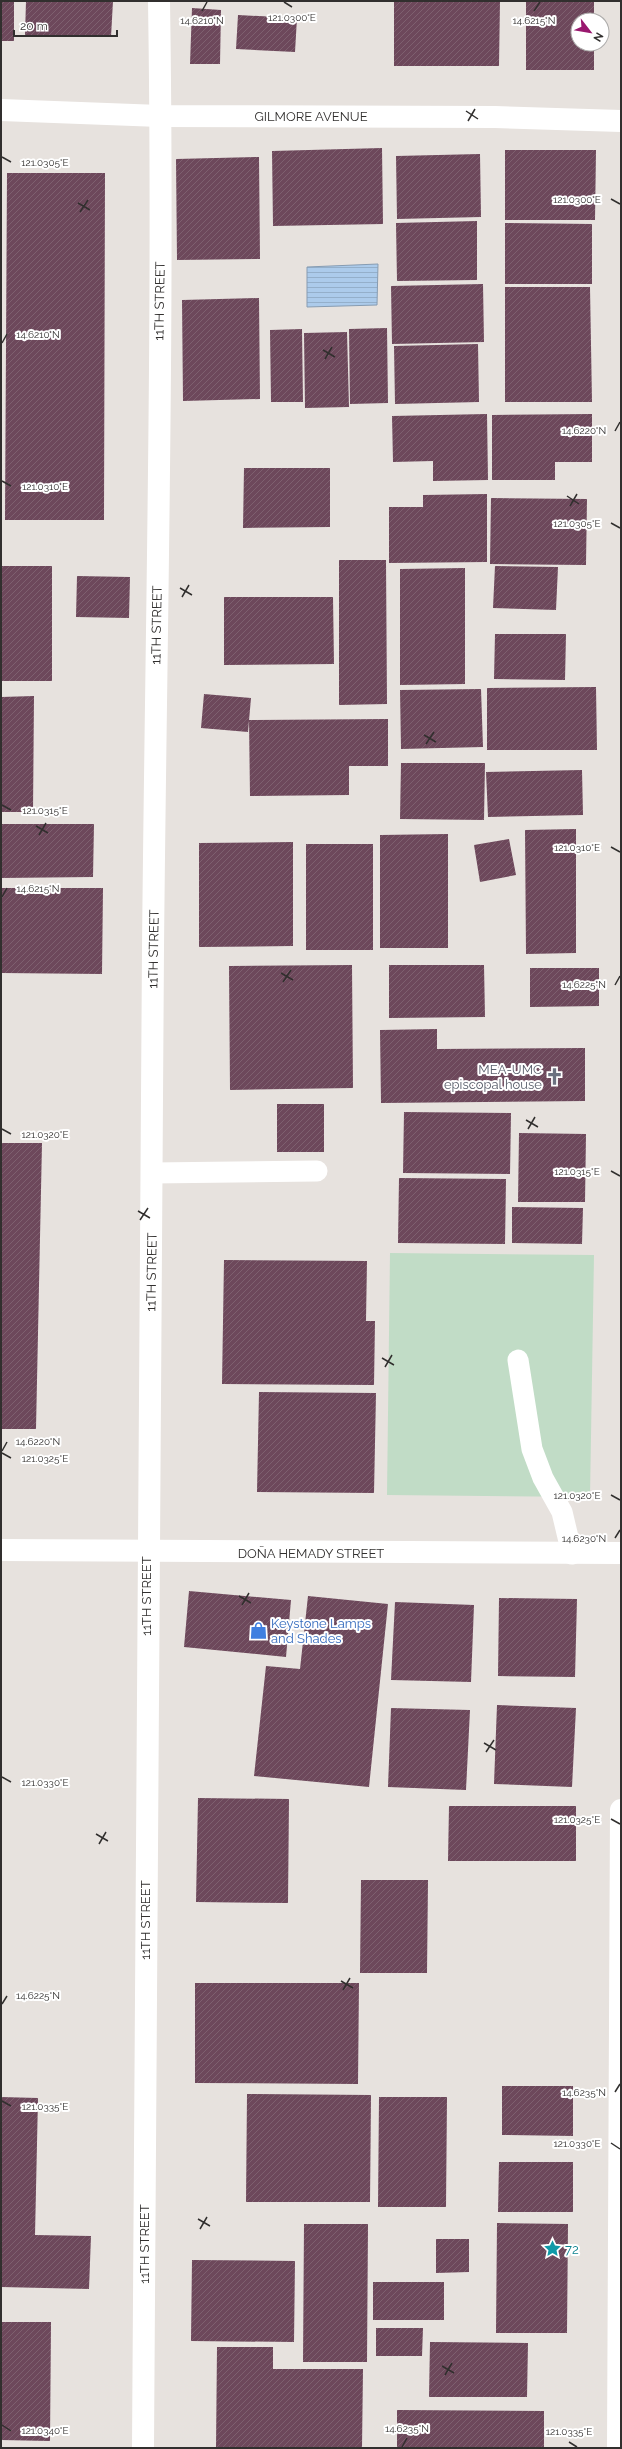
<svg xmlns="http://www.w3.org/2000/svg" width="622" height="2449" viewBox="0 0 622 2449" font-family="Raleway,sans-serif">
<defs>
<pattern id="water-rules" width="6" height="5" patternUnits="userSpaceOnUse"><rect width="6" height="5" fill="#accbeb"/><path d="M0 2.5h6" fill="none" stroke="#94afca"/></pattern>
<pattern id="building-hatch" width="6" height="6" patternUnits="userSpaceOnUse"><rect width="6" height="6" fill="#6d485b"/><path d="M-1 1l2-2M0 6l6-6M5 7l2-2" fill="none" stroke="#7e606f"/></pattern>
</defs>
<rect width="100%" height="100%" fill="#e7e2de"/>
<!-- grass -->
<path fill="#c1dcc6" d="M390,1253l204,2 -4,242 -203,-2z"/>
<!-- water -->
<path fill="url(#water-rules)" stroke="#879cb2" d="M378,264l-1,41 -70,2v-40z"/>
<!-- building -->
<path fill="url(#building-hatch)" d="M1,1h13v40h-13z
M26,1h87l-2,36 -86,-2z
M394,1h106l-1,65h-105z
M526,1h68v19h-16v24h16v26h-68z
M192,8l29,2 -1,54h-30z
M238,15l59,3 -2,34 -59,-3z
M382,148l1,76 -110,2 -1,-75z
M505,150h91l-1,70h-90z
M480,154l1,63 -84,2 -1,-63z
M259,157l1,102 -83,1 -1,-101z
M7,173h98l-1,347h-99z
M477,221v59l-80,1 -1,-58z
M505,223l87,1v60h-87z
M483,284l1,58 -92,2 -1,-58z
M505,287h85l2,115h-87z
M259,298l1,101 -77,2 -1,-101z
M387,328l1,75 -38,1 -1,-75z
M302,329l1,73h-32l-1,-72z
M347,332l2,75 -44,1 -1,-75z
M478,344l1,58 -84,2 -1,-58z
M487,414l1,66 -55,1v-20l-40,1 -1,-46z
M592,414v48h-37v18h-63v-65z
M244,468h86v59l-87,1z
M487,494v68l-98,1v-56h34v-12z
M491,498l96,1 -1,66 -96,-1z
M339,560h47l1,144 -48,1z
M1,566h51v115h-51z
M495,566l63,1 -2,43 -63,-2z
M465,568v116l-65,1v-116z
M77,576l53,1 -1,41 -53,-1z
M224,597h109l1,67 -110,1z
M495,634h71l-1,46 -71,-1z
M596,687l1,63h-110v-62z
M481,689l2,58 -82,2 -1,-59z
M204,694l47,4 -3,34 -47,-4z
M34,696l-1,116h-32v-115z
M388,719v47h-39v29l-99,1 -1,-76z
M401,763h84l-1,57 -84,-1z
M582,770l1,45 -95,2 -2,-45z
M1,824h93l-1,53 -92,1z
M576,829v124l-50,1 -1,-124z
M448,834v114h-68v-113z
M509,839l7,36 -36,7 -6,-37z
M293,842v104l-94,1v-104z
M306,844h67v106h-67z
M1,888h102l-1,86 -101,-1z
M352,965l1,123 -123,2 -1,-124z
M389,965h95l1,52 -96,1z
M530,968h69v38l-69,1z
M437,1029v20l148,-1v53l-204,2 -1,-73z
M277,1104h47v48h-47z
M404,1112l107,1 -1,61 -107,-1z
M519,1133l67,1 -1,68h-67z
M1,1143h41l-6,286h-35z
M399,1178l107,1 -1,65 -107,-1z
M512,1207l71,1 -1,36 -70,-1z
M224,1260l143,1 -1,60h9l-1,64 -152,-1z
M259,1392l117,1 -2,100 -117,-1z
M189,1591l102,9 -5,57 -102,-10z
M308,1596l80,8 -19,183 -115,-11 12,-110 34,3z
M499,1598l78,1 -2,78 -77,-1z
M395,1602l79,3 -3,77 -80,-2z
M497,1705l79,3 -4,79 -78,-3z
M391,1708l79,2 -4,80 -78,-3z
M198,1798l91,1 -1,104 -92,-1z
M449,1806h127v55h-128z
M361,1880h67l-1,93h-67z
M195,1983h164l-1,101 -163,-1z
M502,2086h71v50l-71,-1z
M247,2094l124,1 -1,107h-124z
M1,2097l37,1 -3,137 56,1 -2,53 -88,-2z
M379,2097h68l-1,110h-68z
M499,2162h74v50h-75z
M497,2223l71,1 -1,109h-71z
M304,2224h64l-1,138h-64z
M436,2239h33v33l-33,1z
M192,2260l103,1 -1,81 -103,-1z
M373,2282h71v38h-71z
M1,2322h50l-1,119 -49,-1z
M376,2328h47l-1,28h-46z
M430,2342l98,1 -1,54h-98z
M217,2347h56v22h90l-1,79h-146z
M397,2410l147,1v37h-147z"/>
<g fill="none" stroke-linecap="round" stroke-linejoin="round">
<!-- lane -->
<path stroke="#fff" stroke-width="21" d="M152,1173l165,-2
M518,1360l14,89 11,29 19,34 10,42"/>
<!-- street -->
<path stroke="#fff" stroke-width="22" d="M143,2448c2,-500 5,-1000 10,-1500 3,-316 11,-632 6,-947
M618,2448l3,-638"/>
<!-- secondary -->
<path stroke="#fff" stroke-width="22" d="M1,110l159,6 335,1 126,4
M1,1550l620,3"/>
</g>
<!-- ticks -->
<path fill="none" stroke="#312f2e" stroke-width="1.5" d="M284,2l8,5M202,11l5,-9M534,11l6,-9M466,111l12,8M468,121l7,-12M2,157l9,5M611,199l9,5M78,203l12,7M80,212l8,-12M2,343l5,-9M323,350l12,7M325,359l7,-12M615,431l5,-9M2,481l9,5M567,496l12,8M570,506l7,-12M611,523l9,5M180,588l12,7M182,597l7,-12M424,735l12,7M426,744l8,-12M2,805l9,5M36,826l12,7M39,835l7,-12M611,847l9,5M2,897l5,-9M281,973l12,7M283,982l8,-12M615,985l5,-9M526,1120l12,7M2,1129l9,5M528,1129l7,-12M611,1171l9,5M138,1211l12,7M140,1220l8,-12M382,1358l12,7M385,1367l7,-12M2,1451l5,-9M2,1453l9,5M611,1495l9,5M615,1538l5,-8M239,1596l12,7M242,1605l7,-12M484,1743l12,7M486,1752l8,-12M2,1777l9,5M611,1819l9,5M96,1834l12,7M99,1844l7,-12M341,1981l12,7M343,1990l7,-12M2,2004l5,-8M615,2092l5,-8M2,2101l9,5M611,2143l9,6M198,2219l12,7M200,2229l7,-12M442,2366l12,7M445,2375l7,-12M2,2425l9,6M569,2442l8,5M402,2447l5,-9"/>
<!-- icons -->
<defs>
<symbol id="church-bare" viewBox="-9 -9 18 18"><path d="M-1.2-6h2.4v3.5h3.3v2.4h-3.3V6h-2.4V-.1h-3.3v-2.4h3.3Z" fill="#6b7280" stroke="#fff" stroke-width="2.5" paint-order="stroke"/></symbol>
<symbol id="shop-bare" viewBox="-9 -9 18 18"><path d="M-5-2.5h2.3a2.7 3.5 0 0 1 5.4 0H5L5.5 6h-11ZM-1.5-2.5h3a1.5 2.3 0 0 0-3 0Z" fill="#3f7fe0" stroke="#fff" stroke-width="2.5" paint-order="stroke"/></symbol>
<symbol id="sight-bare" viewBox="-9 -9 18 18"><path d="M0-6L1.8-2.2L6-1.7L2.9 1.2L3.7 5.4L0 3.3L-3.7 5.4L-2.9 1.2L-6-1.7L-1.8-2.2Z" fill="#0f9aa8" stroke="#fff" stroke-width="2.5" paint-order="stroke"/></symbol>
</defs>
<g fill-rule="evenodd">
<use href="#church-bare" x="542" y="1064" width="25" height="25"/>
<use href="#shop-bare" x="246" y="1618" width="25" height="25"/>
<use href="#sight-bare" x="540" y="2236" width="25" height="25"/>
</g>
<g text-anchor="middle" stroke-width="4" stroke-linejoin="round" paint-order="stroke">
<!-- street labels -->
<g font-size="13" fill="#312f2e" stroke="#fff">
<text x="311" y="121">GILMORE AVENUE</text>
<text transform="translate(159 301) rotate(-89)" y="5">11TH STREET</text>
<text transform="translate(156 625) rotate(-89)" y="5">11TH STREET</text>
<text transform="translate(153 949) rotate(-89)" y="5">11TH STREET</text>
<text transform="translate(151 1272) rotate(-89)" y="5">11TH STREET</text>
<text x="311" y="1558">DOÑA HEMADY STREET</text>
<text transform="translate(146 1596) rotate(-90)" y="5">11TH STREET</text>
<text transform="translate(145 1920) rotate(-90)" y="5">11TH STREET</text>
<text transform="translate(144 2244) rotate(-90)" y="5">11TH STREET</text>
</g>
<!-- worship labels -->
<g font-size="13" fill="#5b616d" stroke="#fff" text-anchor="end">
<text x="542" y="1074">MEA-UMC<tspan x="542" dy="15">episcopal house</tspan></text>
</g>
<!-- shop labels -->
<g font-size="13" fill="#366cbe" stroke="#fff" text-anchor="start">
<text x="271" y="1628">Keystone Lamps<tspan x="271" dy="15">and Shades</tspan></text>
</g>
<!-- culture labels -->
<g font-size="13" fill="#0d838f" stroke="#fff" text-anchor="start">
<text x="565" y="2254">72</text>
</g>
</g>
<g font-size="10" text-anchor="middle" fill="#312f2e" stroke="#fff" stroke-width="4" stroke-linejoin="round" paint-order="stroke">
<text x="292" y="21">121.0300°E</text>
<text x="202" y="24">14.6210°N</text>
<text x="534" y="24">14.6215°N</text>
<text x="45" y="166">121.0305°E</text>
<text x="577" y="203">121.0300°E</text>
<text x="38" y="338">14.6210°N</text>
<text x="584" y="434">14.6220°N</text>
<text x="45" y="490">121.0310°E</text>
<text x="577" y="527">121.0305°E</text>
<text x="45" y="814">121.0315°E</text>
<text x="577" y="851">121.0310°E</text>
<text x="38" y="892">14.6215°N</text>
<text x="584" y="988">14.6225°N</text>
<text x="45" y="1138">121.0320°E</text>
<text x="577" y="1175">121.0315°E</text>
<text x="38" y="1445">14.6220°N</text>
<text x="45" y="1462">121.0325°E</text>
<text x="577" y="1499">121.0320°E</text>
<text x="584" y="1542">14.6230°N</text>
<text x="45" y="1786">121.0330°E</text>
<text x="577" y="1823">121.0325°E</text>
<text x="38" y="1999">14.6225°N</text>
<text x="584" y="2096">14.6235°N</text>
<text x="45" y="2110">121.0335°E</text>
<text x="577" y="2147">121.0330°E</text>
<text x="407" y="2432">14.6235°N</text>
<text x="45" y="2434">121.0340°E</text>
<text x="569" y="2435">121.0335°E</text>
</g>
<!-- border -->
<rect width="622" height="2449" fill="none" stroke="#312f2e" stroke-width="4"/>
<!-- north arrow -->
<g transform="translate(590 32) rotate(121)"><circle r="19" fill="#ffffff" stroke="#adacab"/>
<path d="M0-3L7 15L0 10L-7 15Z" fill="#99186e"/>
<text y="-6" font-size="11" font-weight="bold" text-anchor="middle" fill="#312f2e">N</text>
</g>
<!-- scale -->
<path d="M14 30v6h103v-6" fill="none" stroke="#312f2e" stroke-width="2"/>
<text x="20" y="30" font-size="12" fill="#312f2e" stroke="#ffffff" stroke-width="3" paint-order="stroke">20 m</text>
</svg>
